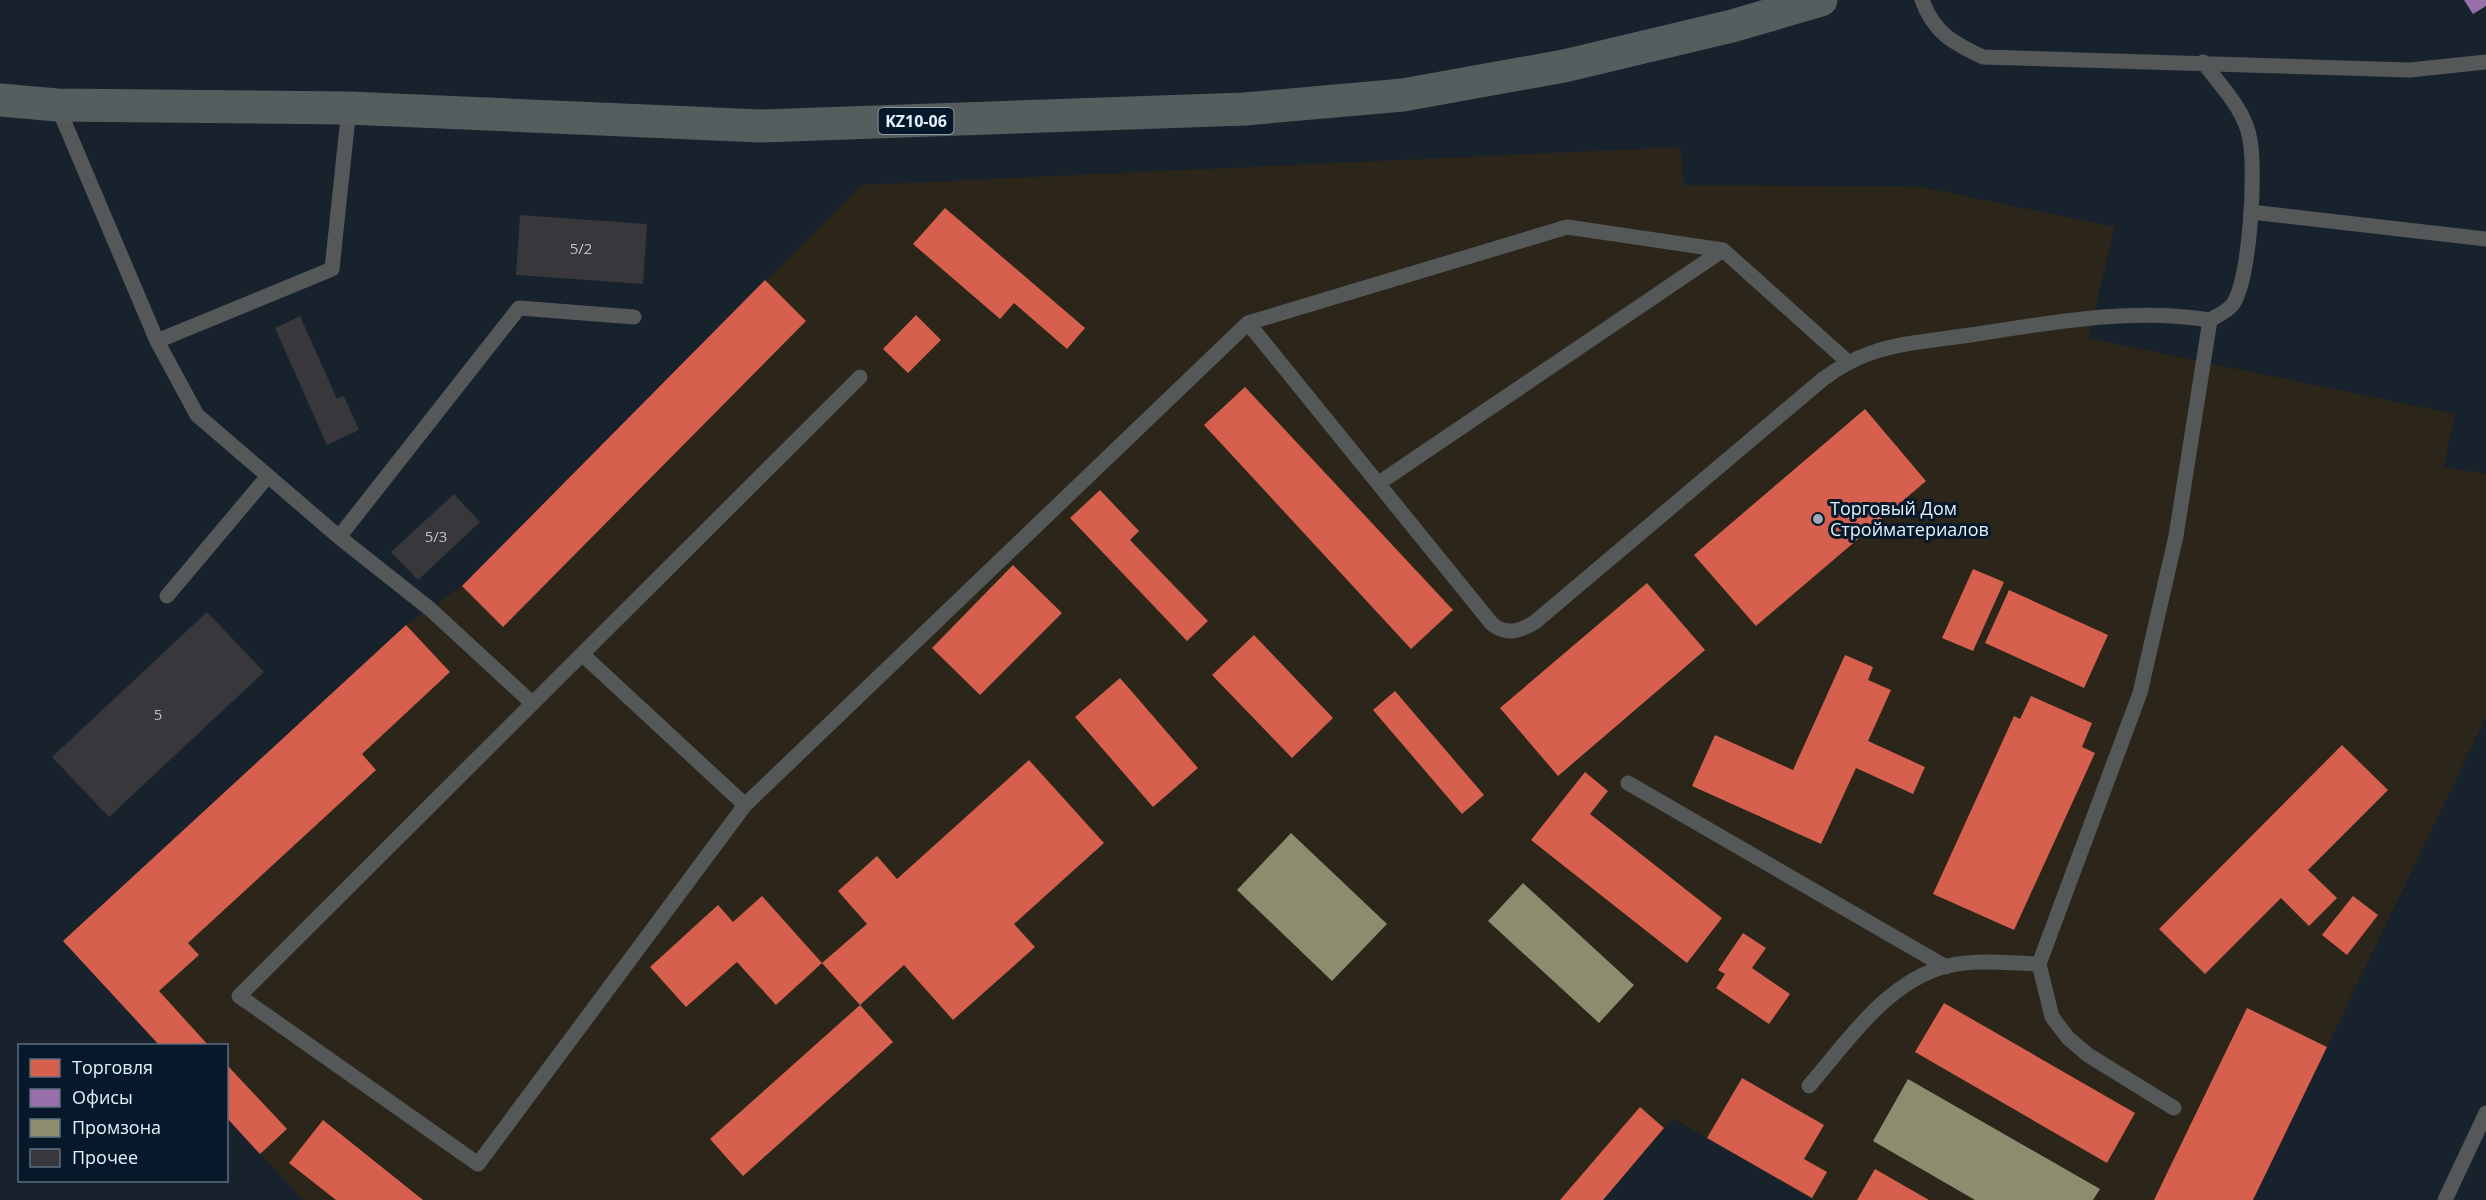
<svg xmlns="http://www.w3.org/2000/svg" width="2486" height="1200" viewBox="0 0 2486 1200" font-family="'Open Sans',sans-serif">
<rect width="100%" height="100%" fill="#18222d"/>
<!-- commercial -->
<path fill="#2b2619" d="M1680,147l4,38 238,2 193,40 -27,111 367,76 -11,53 42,7v243l-233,483h-440l-140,-82 -70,82h-1300l-76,-83 -1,-71 -66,-1 -97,-104 343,-316 56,-39 400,-401z"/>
<!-- shops -->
<path fill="#d6604d" d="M945,208l140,120 -18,21 -53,-46 -14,16 -87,-75z
M765,280l41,41 -303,306 -41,-41z
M916,315l25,25 -33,33 -25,-24z
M1245,387l208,223 -42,39 -207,-224z
M1865,409l61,72 -170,145 -62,-71z
M1100,490l39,41 -9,9 78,81 -21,20 -117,-123z
M1013,565l49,48 -82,82 -48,-47z
M1973,569l31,13 -31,69 -31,-13z
M1647,583l58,67 -147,126 -58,-68z
M2009,590l99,45 -24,53 -99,-45z
M406,625l44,47 -88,82 14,16 -188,173 11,12 -40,36 50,55h-49l-97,-105z
M1254,635l79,83 -41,40 -80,-83z
M1845,655l28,12 -5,13 23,10 -23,51 57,26 -12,27 -57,-26 -35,76 -129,-58 23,-51 78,35z
M1120,678l78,90 -45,39 -78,-90z
M1395,691l89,104 -22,19 -89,-104z
M2031,696l61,27 -10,24 13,6 -81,177 -81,-36 81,-178 6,3z
M2342,745l46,45 -80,80 29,28 -28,28 -28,-28 -76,76 -46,-45z
M1029,760l75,83 -90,81 21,23 -82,73 -49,-55 -44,40 -38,-42 45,-39 -29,-33 39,-35 20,23z
M1585,772l23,19 -18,23 132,104 -35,45 -156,-123z
M762,896l60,67 -46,42 -39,-43 -51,45 -36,-40 68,-62 15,17z
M2353,896l25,19 -31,40 -25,-20z
M1743,933l23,15 -14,20 38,26 -21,30 -53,-36 9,-14 -7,-4z
M1944,1003l191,110 -28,50 -192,-111z
M860,1005l33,37 -150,134 -33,-37z
M2247,1008l80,39 -74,153h-99z
M226,1064l61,65 -27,25 -34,-37z
M1742,1078l82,47 -20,34 23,13 -15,26 -105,-60z
M1640,1107l24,21 -61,72h-43z
M323,1120l100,80h-87l-47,-37z
M1875,1169l54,31h-72z"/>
<!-- offices -->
<path fill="#9970ab" d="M2464,0h22v6l-13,8z"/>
<!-- industry -->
<path fill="#8c8c6e" d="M1291,833l96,91 -55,57 -95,-91z
M1523,883l111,102 -35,38 -111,-102z
M1908,1079l192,110 -7,11h-118l-102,-59z"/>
<!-- building -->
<path fill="#38373b" d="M520,215l127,9 -4,60 -127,-9z
M300,316l37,83 7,-3 15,34 -32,15 -52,-117z
M454,494l26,28 -62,58 -27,-28z
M207,612l57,60 -155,145 -57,-60z"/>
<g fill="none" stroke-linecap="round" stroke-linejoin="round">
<!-- service -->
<path stroke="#545858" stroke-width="15" d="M1922,0c12,33 31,43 61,57l427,13 76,-8
M57,105l100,236 40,74 142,122 91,72 102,94
M2251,212l235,27
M1248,323l244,301c15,12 28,7 43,-2l288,-243c15,-11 30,-20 48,-26 31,-11 67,-13 99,-18 79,-12 160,-28 240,-15 7,-4 18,-9 23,-16 17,-26 23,-132 17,-164 -4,-29 -30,-55 -47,-78
M157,341l175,-72 17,-161
M860,377l-621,619 239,168 267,-359 503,-482 319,-96 156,23 125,112
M1379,483l344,-233
M339,537l180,-229 115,9
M167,596l101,-120
M582,654l163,151
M1628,783l318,184
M1809,1086c38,-44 78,-105 138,-120 29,-7 62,-3 92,-2
M2174,1108l-86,-53 -20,-17 -16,-21 -13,-53 101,-271 36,-157 34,-216
M2445,1200l41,-87"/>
<!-- trunk -->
<path stroke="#565d5e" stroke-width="33" d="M0,100l57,5 292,3 412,18 484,-17 158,-14 161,-29 168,-40 89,-26"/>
</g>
<!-- markers -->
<circle fill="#9da8b4" stroke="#07182b" stroke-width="2" cx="1818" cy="519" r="6"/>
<g text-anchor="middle" stroke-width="6" stroke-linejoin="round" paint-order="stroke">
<!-- number labels -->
<g font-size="15" fill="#b9c2cc">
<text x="581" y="254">5/2</text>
<text x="436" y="542">5/3</text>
<text x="158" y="720">5</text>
</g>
<!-- shield labels -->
<rect fill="#07182b" stroke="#a2afbe" stroke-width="1.5" x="878.5" y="108" width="75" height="26" rx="4.5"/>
<g font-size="16" font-weight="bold" fill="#e4f0fd">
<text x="916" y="127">KZ10-06</text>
</g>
<!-- poi labels -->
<g font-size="18" fill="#e4f0fd" stroke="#07182b" text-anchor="start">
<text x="1830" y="515">Торговый Дом<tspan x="1830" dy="21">Стройматериалов</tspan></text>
</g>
</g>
<!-- legend -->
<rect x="18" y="1044" width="210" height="138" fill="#07182b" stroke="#5f6e7f" stroke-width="1.5"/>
<rect x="30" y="1059" width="30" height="18" fill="#d6604d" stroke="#5f6e7f" stroke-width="1.5"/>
<text x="72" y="1074" font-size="18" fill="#e4f0fd">Торговля</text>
<rect x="30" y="1089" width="30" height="18" fill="#9970ab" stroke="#5f6e7f" stroke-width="1.5"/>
<text x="72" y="1104" font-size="18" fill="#e4f0fd">Офисы</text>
<rect x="30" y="1119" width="30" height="18" fill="#8c8c6e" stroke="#5f6e7f" stroke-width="1.5"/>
<text x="72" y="1134" font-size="18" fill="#e4f0fd">Промзона</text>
<rect x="30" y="1149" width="30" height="18" fill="#38373b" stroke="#5f6e7f" stroke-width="1.5"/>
<text x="72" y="1164" font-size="18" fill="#e4f0fd">Прочее</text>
</svg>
